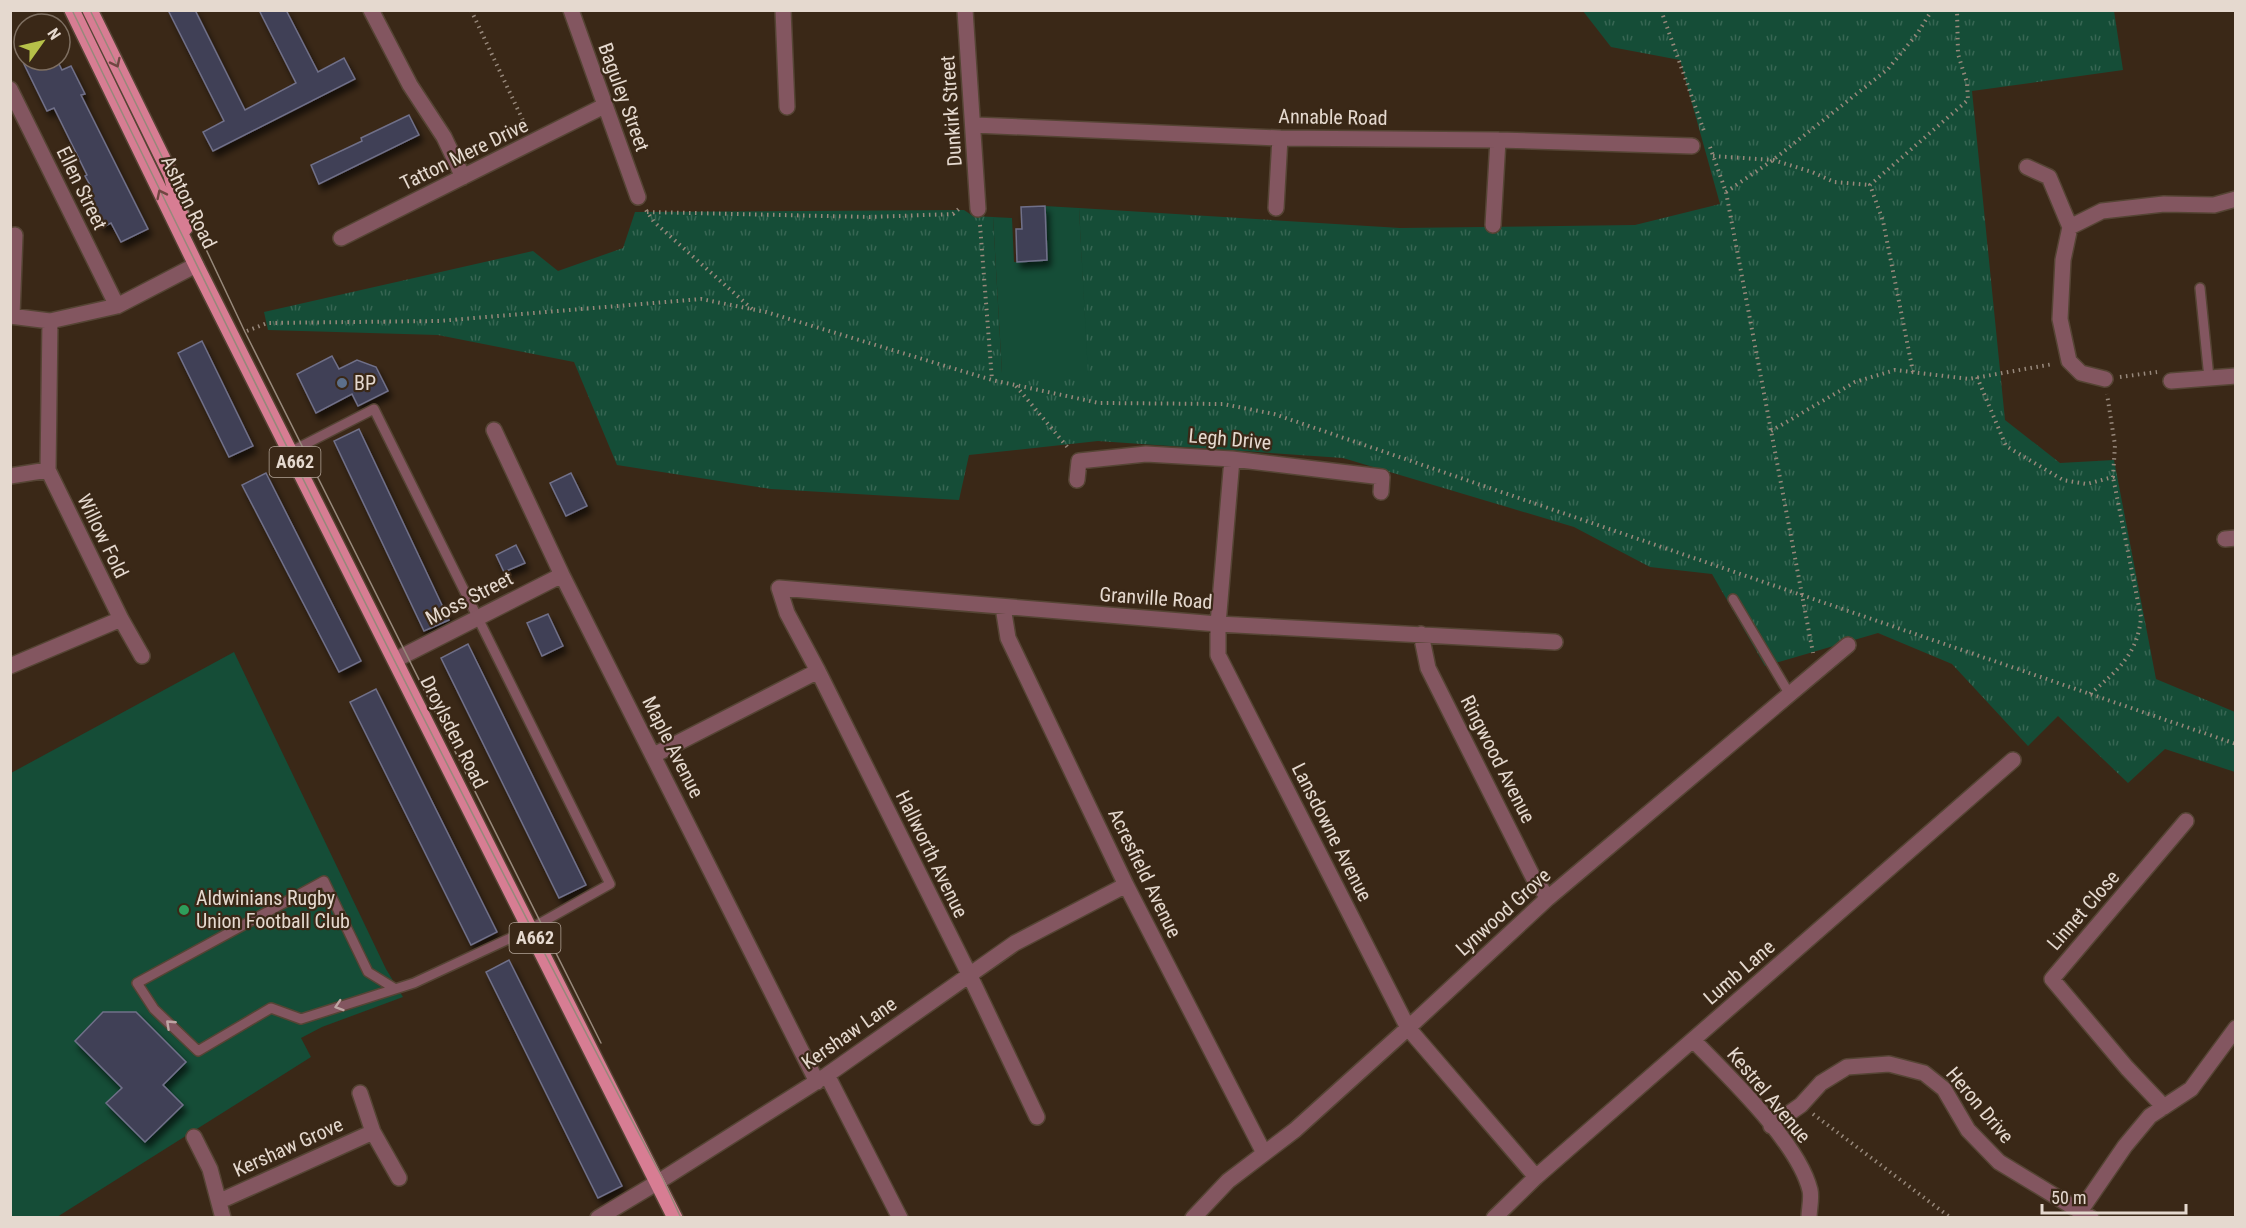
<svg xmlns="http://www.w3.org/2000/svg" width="2246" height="1228" viewBox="0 0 2246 1228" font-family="'Roboto Condensed',sans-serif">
<defs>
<pattern id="park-tufts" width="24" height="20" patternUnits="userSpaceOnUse" patternTransform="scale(1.5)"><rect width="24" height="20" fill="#154d37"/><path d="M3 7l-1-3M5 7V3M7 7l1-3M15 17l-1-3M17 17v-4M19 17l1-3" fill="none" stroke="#376653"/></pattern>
<filter id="shadow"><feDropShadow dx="3.5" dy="6" stdDeviation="3" flood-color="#0009"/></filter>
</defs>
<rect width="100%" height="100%" fill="#3a2817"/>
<!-- park -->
<path fill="url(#park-tufts)" d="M1583,11h531l9,59 -151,21 33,329 55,43 54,-3 42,219 79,33v60l-70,-23 -37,34 -70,-67 -30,30 -76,-82 -74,-31 -113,33 -53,-92 -62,-7 -76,-40 -231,-69 -245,-17 -129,14 -10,45 -188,-11 -154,-24 -43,-103 -136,-27 -170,-5 -4,-18 269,-61 25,20 65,-23 12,-36 329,-2 9,6 20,1 9,156h85l-8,-165 321,20 235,-3 85,-21 -40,-144 -69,-13z"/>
<!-- garden -->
<path fill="#154d37" d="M1045,206l34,2 9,165h-86l-9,-156 19,1 2,44 33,-2z
M234,652l152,317 17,28 -81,30 -21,11 10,19 -254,160 -46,1v-445z"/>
<!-- building -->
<path fill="#404056" stroke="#707089" stroke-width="1.5" filter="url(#shadow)" d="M168,10h27l50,100 51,-27 -37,-73h27l32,62 26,-14 11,21 -142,72 -10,-19 21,-11z
M22,60h35l5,10 9,-4 14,28 -4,1 67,134 -27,13 -10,-19 -8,4 -19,-39 6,-3 -5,-9 2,-1 -33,-67 -7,3z
M409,115l10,20 -100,49 -8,-19 51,-24 -1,-3z
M1045,206l2,54 -30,2 -1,-33h6l-1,-22z
M202,341l51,105 -24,11 -51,-104z
M332,356l7,13 18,-9 19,7 12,24 -30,15 -6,-12 -36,19 -19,-39z
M359,429l90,191 -25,11 -90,-190z
M266,473l95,188 -22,11 -97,-187z
M571,473l16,33 -21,10 -16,-33z
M516,545l9,18 -21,9 -8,-17z
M548,614l15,32 -21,10 -15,-33z
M468,644l118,241 -27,13 -118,-240z
M376,689l121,243 -26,13 -121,-243z
M509,960l113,226 -24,12 -112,-226z
M103,1012h33l50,50 -23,23 20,20 -38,37 -39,-39 16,-15 -47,-47z"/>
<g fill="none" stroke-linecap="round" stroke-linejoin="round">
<defs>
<path id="service" d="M2200,288l9,90
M290,452l84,-43 236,475 -80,45 -116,54 -113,36 -30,-11 -73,43 -44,-42 -17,-26 187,-102 44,91 26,16
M1733,599l57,96"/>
<path id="minor" d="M371,10l39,75 34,52 19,40
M571,10l67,187
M783,10l4,97
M965,10l13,199
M10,89l107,217
M974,125l306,13 218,2 194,6
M2027,167l22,10 21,50
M1276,208l4,-70
M1493,225l5,-85
M341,238l263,-132
M10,316l40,5 67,-15 79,-41
M12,316l3,-81
M50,321l-2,149 73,149 21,37
M2105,379l-24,-6 -12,-12 -9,-42 3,-59 7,-33 32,-16 62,-7 50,1 22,-6
M2171,381l65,-5
M494,430l68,145 255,507
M1232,459l-14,165v31l190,373 128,149
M10,476l38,-6
M1077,480l2,-19 67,-7 86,5 150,18 -1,15
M2225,539l11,-1
M1003,607l5,31 118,247 138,268
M1421,634l7,34 105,209 15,21
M395,660l167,-85
M10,666l111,-47
M654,755l164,-84
M1693,1040c35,36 105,102 117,150 2,8 -1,19 -1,28
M827,1075l73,143
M2164,1107l-37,-39 -75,-89 134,-158
M1037,1117l-68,-143 -151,-303 -31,-58 -8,-25 439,36 337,18
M1771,1126l30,-21 20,-22 26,-16 42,-3 35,9 20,16 24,41 31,32 92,56
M373,1132l26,46
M194,1137l16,32 13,49
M220,1201l153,-69 -13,-39
M2081,1210l44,-64 25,-30 41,-27 45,-61
M598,1218l60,-36 169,-107 188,-132 111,-58
M1193,1218l35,-37 67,-51 113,-102 140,-130 300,-253
M1494,1218l42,-41 477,-417"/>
<path id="primary" d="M72,10l124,255 479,953
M90,10l81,165 14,53"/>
</defs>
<!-- service casing -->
<use href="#service" stroke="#554434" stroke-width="12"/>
<!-- minor casing -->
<use href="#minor" stroke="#554434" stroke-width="18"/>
<!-- primary casing -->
<use href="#primary" stroke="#554434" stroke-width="18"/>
<!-- path -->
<path stroke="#97887b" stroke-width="4" stroke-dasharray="1.5 4.5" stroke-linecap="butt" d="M471,10l56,119
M1661,10l44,124
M1710,147l16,45 87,461
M1713,156l60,4 39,12 22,10 36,3
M1726,192l47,-32 115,-91 29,-35 15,-24
M646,210l8,12 98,87
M647,212l223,5 83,-3 8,-7
M980,225l12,155
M247,331l20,-8 172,-2 262,-22 65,13 226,68 107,23 124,1 51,10 962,330
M1913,372l-30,-151 -13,-36 98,-85 -1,-17 -9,-29 -1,-44
M1977,377l29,69 57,34 24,4 26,-7 2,-32 -8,-51
M2120,377l37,-5
M1016,386l53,63
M1771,431l84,-49 40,-12 74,9 84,-15
M2090,694c27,-23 48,-40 51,-77l-28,-140
M1813,1114l138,104"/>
<!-- service -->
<use href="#service" stroke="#835660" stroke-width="9"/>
<!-- minor -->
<use href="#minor" stroke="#835660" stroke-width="15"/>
<!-- primary -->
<use href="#primary" stroke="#d77d93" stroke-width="15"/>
<!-- tram -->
<path stroke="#96887a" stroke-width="1.5" d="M72,10c191,393 386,783 591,1169l18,39
M90,10l81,165 74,157 356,711"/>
</g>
<!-- one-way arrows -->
<defs><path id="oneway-chevron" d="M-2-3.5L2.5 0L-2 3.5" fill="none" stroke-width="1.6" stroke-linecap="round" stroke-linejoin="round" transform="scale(1.5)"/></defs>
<g stroke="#714642">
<use href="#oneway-chevron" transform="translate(116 63) rotate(64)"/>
<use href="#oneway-chevron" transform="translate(161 194) rotate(-116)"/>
</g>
<g stroke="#bea5a3">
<use href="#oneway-chevron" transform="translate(339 1006) rotate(162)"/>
<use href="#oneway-chevron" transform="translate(170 1024) rotate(-137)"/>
</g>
<!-- markers -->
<circle fill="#5c6f8a" stroke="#3a2817" stroke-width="2" cx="342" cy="383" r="6"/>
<circle fill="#2e9e5b" stroke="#3a2817" stroke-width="2" cx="184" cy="910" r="6"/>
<g text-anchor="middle" stroke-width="4.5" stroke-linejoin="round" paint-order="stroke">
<!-- shield labels -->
<g fill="#3a2817" stroke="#b2a498" stroke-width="1.5">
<rect x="269.5" y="447" width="51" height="30" rx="4.5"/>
<rect x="509.5" y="923" width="51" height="30" rx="4.5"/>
</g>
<g font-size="18" font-weight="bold" fill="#e5d9cf">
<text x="295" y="468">A662</text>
<text x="535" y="944">A662</text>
</g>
<!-- street labels -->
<g font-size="20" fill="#e5d9cf" stroke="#3a2817">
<text transform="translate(624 97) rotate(70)" y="7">Baguley Street</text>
<text transform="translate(951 111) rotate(-94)" y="7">Dunkirk Street</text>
<text transform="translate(1333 117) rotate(1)" y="7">Annable Road</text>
<text transform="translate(464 154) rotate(-26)" y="7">Tatton Mere Drive</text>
<text transform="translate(82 188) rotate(64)" y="7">Ellen Street</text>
<text transform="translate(189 202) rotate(64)" y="7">Ashton Road</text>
<text transform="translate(1230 439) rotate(5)" y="7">Legh Drive</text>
<text transform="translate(103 536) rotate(64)" y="7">Willow Fold</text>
<text transform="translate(469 598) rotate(-27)" y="7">Moss Street</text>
<text transform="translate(1156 598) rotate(4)" y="7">Granville Road</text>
<text transform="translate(454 732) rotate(63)" y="7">Droylsden Road</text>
<text transform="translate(673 747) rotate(63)" y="7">Maple Avenue</text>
<text transform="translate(1498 759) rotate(63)" y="7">Ringwood Avenue</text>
<text transform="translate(1332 832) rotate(63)" y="7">Lansdowne Avenue</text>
<text transform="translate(932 854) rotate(64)" y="7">Hallworth Avenue</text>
<text transform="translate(1145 873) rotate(64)" y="7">Acresfield Avenue</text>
<text transform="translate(2083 910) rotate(-49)" y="7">Linnet Close</text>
<text transform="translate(1503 912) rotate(-42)" y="7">Lynwood Grove</text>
<text transform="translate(1739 972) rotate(-41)" y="7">Lumb Lane</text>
<text transform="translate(849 1033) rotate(-35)" y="7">Kershaw Lane</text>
<text transform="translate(1769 1095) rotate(50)" y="7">Kestrel Avenue</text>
<text transform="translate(1980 1105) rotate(50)" y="7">Heron Drive</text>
<text transform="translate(288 1147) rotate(-24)" y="7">Kershaw Grove</text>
</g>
<!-- poi labels -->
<g font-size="20" fill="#e5d9cf" stroke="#3a2817" text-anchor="start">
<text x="354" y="390">BP</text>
<text x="196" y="905">Aldwinians Rugby<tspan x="196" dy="23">Union Football Club</tspan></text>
</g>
</g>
<!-- border -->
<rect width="2246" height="1228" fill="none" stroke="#e5d9cf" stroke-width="24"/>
<!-- north arrow -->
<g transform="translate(42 42) rotate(56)"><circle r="28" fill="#3a2817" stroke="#7e6f61" stroke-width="1.5"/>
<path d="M0-4.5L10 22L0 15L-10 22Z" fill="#b6c149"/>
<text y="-9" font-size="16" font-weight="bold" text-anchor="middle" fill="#e5d9cf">N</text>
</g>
<!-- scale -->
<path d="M2042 1204v9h144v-9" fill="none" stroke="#e5d9cf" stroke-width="3"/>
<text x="2051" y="1204" font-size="18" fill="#e5d9cf" stroke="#3a2817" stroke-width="4.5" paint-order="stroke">50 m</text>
</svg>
